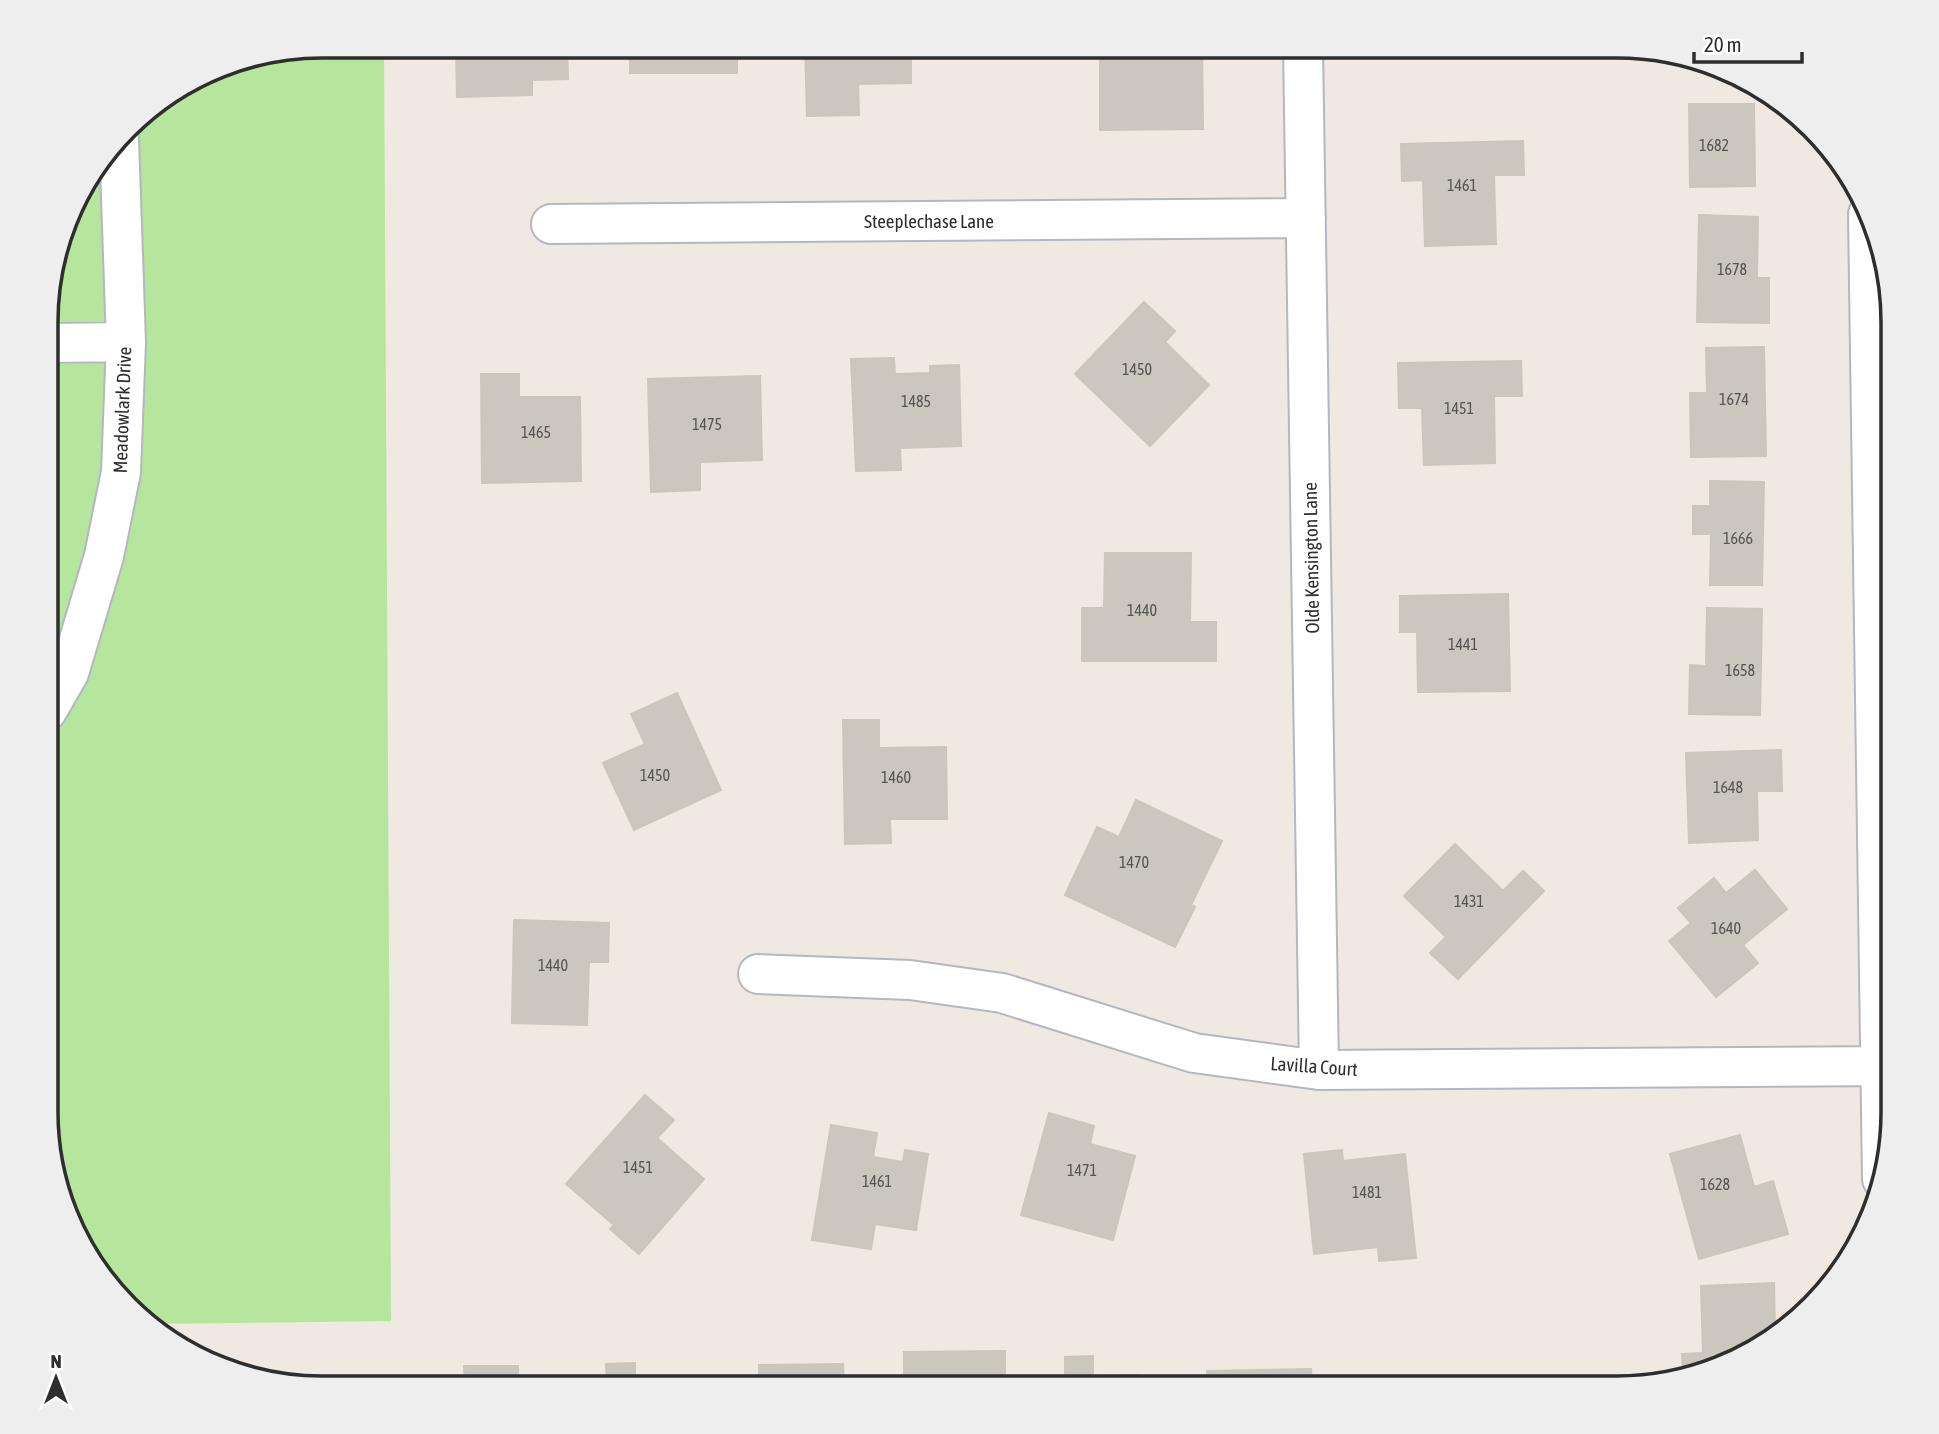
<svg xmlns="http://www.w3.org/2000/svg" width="1939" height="1434" viewBox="0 0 1939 1434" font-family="'Asap Condensed',sans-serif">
<rect width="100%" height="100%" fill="#efe9e1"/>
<!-- green -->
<path fill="#b6e59e" d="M321,46h63l7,1275 -245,3 -6,-4 -66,-85 -28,-104 1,-383 38,-64 36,-122 18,-335 -2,-110 95,-57z
M101,161l5,160 -58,1v-37l34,-101z
M106,363l-3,106 -17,81 -33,113 -6,10 1,-309z"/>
<!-- building -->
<path fill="#cbc7bf" stroke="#cbc5ba" stroke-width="2" d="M456,46h111l1,33 -36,1v15l-75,2z
M630,46h107v27h-107z
M805,46h106v37l-53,1 1,31 -52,1z
M1100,46h102l1,83 -103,1z
M1689,104h65l1,82 -65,1z
M1523,141l1,34h-30l2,69 -71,2 -2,-66 -21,1 -1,-37z
M1699,215l59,2 -1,61h12v45l-72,-1z
M1144,302l31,29 -10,11 44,43 -59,61 -75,-72z
M1764,347l2,109 -75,1 -1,-64h17l-1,-45z
M894,358l1,16 35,-1v-7l29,-1 2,81 -61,2 1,22 -45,1 -5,-112z
M1521,361l1,35h-28l1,67 -71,2 -2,-57h-23l-1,-45z
M481,374h38v23h61l1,84 -99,2z
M760,376l2,84 -62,2v28l-49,2 -3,-113z
M1710,481l54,1 -2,103h-52l1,-51h-18v-28h17z
M1105,553h86l-1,69h26v39h-134v-53h22z
M1508,594l2,97 -92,1 -1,-60h-17v-36z
M1707,608l55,1 -2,106 -71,-1 1,-49 16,1z
M677,693l44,97 -87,40 -31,-67 42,-19 -14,-30z
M843,720h36v28l67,-1 1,72h-57l1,24 -46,1z
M1781,750l1,41h-25l1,49 -69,3 -3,-90z
M1136,800l86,41 -31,64 4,2 -20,40 -110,-52 32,-68 22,10z
M1455,844l48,47 20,-20 21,20 -86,88 -28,-26 16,-16 -42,-41z
M1755,870l32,39 -44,36 15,18 -42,34 -47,-56 22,-18 -13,-15 36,-30 12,15z
M514,920l95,3 -1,39h-19l-2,63 -75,-2z
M645,1095l29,25 -17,18 47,41 -65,75 -29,-25 4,-4 -48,-41z
M1049,1113l45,13 -4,18 45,12 -22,84 -92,-25z
M831,1125l46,8 -4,24 30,5 2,-12 23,4 -12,76 -41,-6 -4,25 -59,-9z
M1740,1135l14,52 19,-6 15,53 -89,25 -29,-105z
M1342,1150l1,11 62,-7 11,104 -37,3 -1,-14 -64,7 -10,-100z
M1774,1283l1,49 -36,28 -56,13 -1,-19 21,-1 -2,-67z
M1005,1351v37h-101v-36z
M1093,1356v20l45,-1 1,13h-74v-31z
M635,1363v19l45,-1v7h-73l-1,-24z
M843,1364l1,24h-85v-23z
M464,1366h54v13h21v9h-74z
M1311,1369l1,19h-104l-1,-17z
M1418,1379l18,9h-23z
M394,1383v5h-90l-11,-4z"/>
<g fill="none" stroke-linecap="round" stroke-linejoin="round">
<defs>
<path id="street" d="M1303,46l16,1024
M1868,214l14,965
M551,224l755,-6
M48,343l78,-1
M47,711l22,-38 35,-117 17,-84 5,-130 -7,-203
M758,974l152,6 92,13 192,60 125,17 574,-4"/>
</defs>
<!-- street casing -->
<use href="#street" stroke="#b4b7c1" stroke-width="42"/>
<!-- street -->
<use href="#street" stroke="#fff" stroke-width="38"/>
</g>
<g text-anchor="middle" stroke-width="5" stroke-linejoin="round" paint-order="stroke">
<!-- number labels -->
<g font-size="16" fill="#555452">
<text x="1714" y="151">1682</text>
<text x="1462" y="191">1461</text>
<text x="1732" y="275">1678</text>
<text x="1137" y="375">1450</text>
<text x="1734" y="405">1674</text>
<text x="916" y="407">1485</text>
<text x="1459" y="414">1451</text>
<text x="707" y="430">1475</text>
<text x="536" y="438">1465</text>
<text x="1738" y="544">1666</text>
<text x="1142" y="616">1440</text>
<text x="1463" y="650">1441</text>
<text x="1740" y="676">1658</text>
<text x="655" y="781">1450</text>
<text x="896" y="783">1460</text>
<text x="1728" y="793">1648</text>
<text x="1134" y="868">1470</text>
<text x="1469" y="907">1431</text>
<text x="1726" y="934">1640</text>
<text x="553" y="971">1440</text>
<text x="638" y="1173">1451</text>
<text x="1082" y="1176">1471</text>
<text x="877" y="1187">1461</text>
<text x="1715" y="1190">1628</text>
<text x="1367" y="1198">1481</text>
</g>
<!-- street labels -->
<g font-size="19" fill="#2e2e2e" stroke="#fff">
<text x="929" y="228">Steeplechase Lane</text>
<text transform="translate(122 410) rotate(-88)" y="7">Meadowlark Drive</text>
<text transform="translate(1311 558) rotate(-91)" y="7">Olde Kensington Lane</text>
<text transform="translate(1314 1066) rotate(4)" y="7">Lavilla Court</text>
</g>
</g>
<!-- crop -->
<path d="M0 0H1939V1434H0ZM322 58H1617A264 264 0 0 1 1881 322V1112A264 264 0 0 1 1617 1376H322A264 264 0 0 1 58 1112V322A264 264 0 0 1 322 58Z" fill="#eee" fill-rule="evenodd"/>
<path fill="none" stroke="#2e2e2e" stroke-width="3.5" d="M322 58H1617A264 264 0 0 1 1881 322V1112A264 264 0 0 1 1617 1376H322A264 264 0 0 1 58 1112V322A264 264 0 0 1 322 58Z"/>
<!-- north arrow -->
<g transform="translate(56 1378)" stroke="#ffffff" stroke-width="5" paint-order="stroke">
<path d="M0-5L12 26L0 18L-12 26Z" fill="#2e2e2e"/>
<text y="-10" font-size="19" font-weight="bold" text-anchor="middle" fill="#2e2e2e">N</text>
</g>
<!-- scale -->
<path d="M1694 52v10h108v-10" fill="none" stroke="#2e2e2e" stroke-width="3.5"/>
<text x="1704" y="52" font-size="21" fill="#2e2e2e" stroke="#ffffff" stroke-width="5" paint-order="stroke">20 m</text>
</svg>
